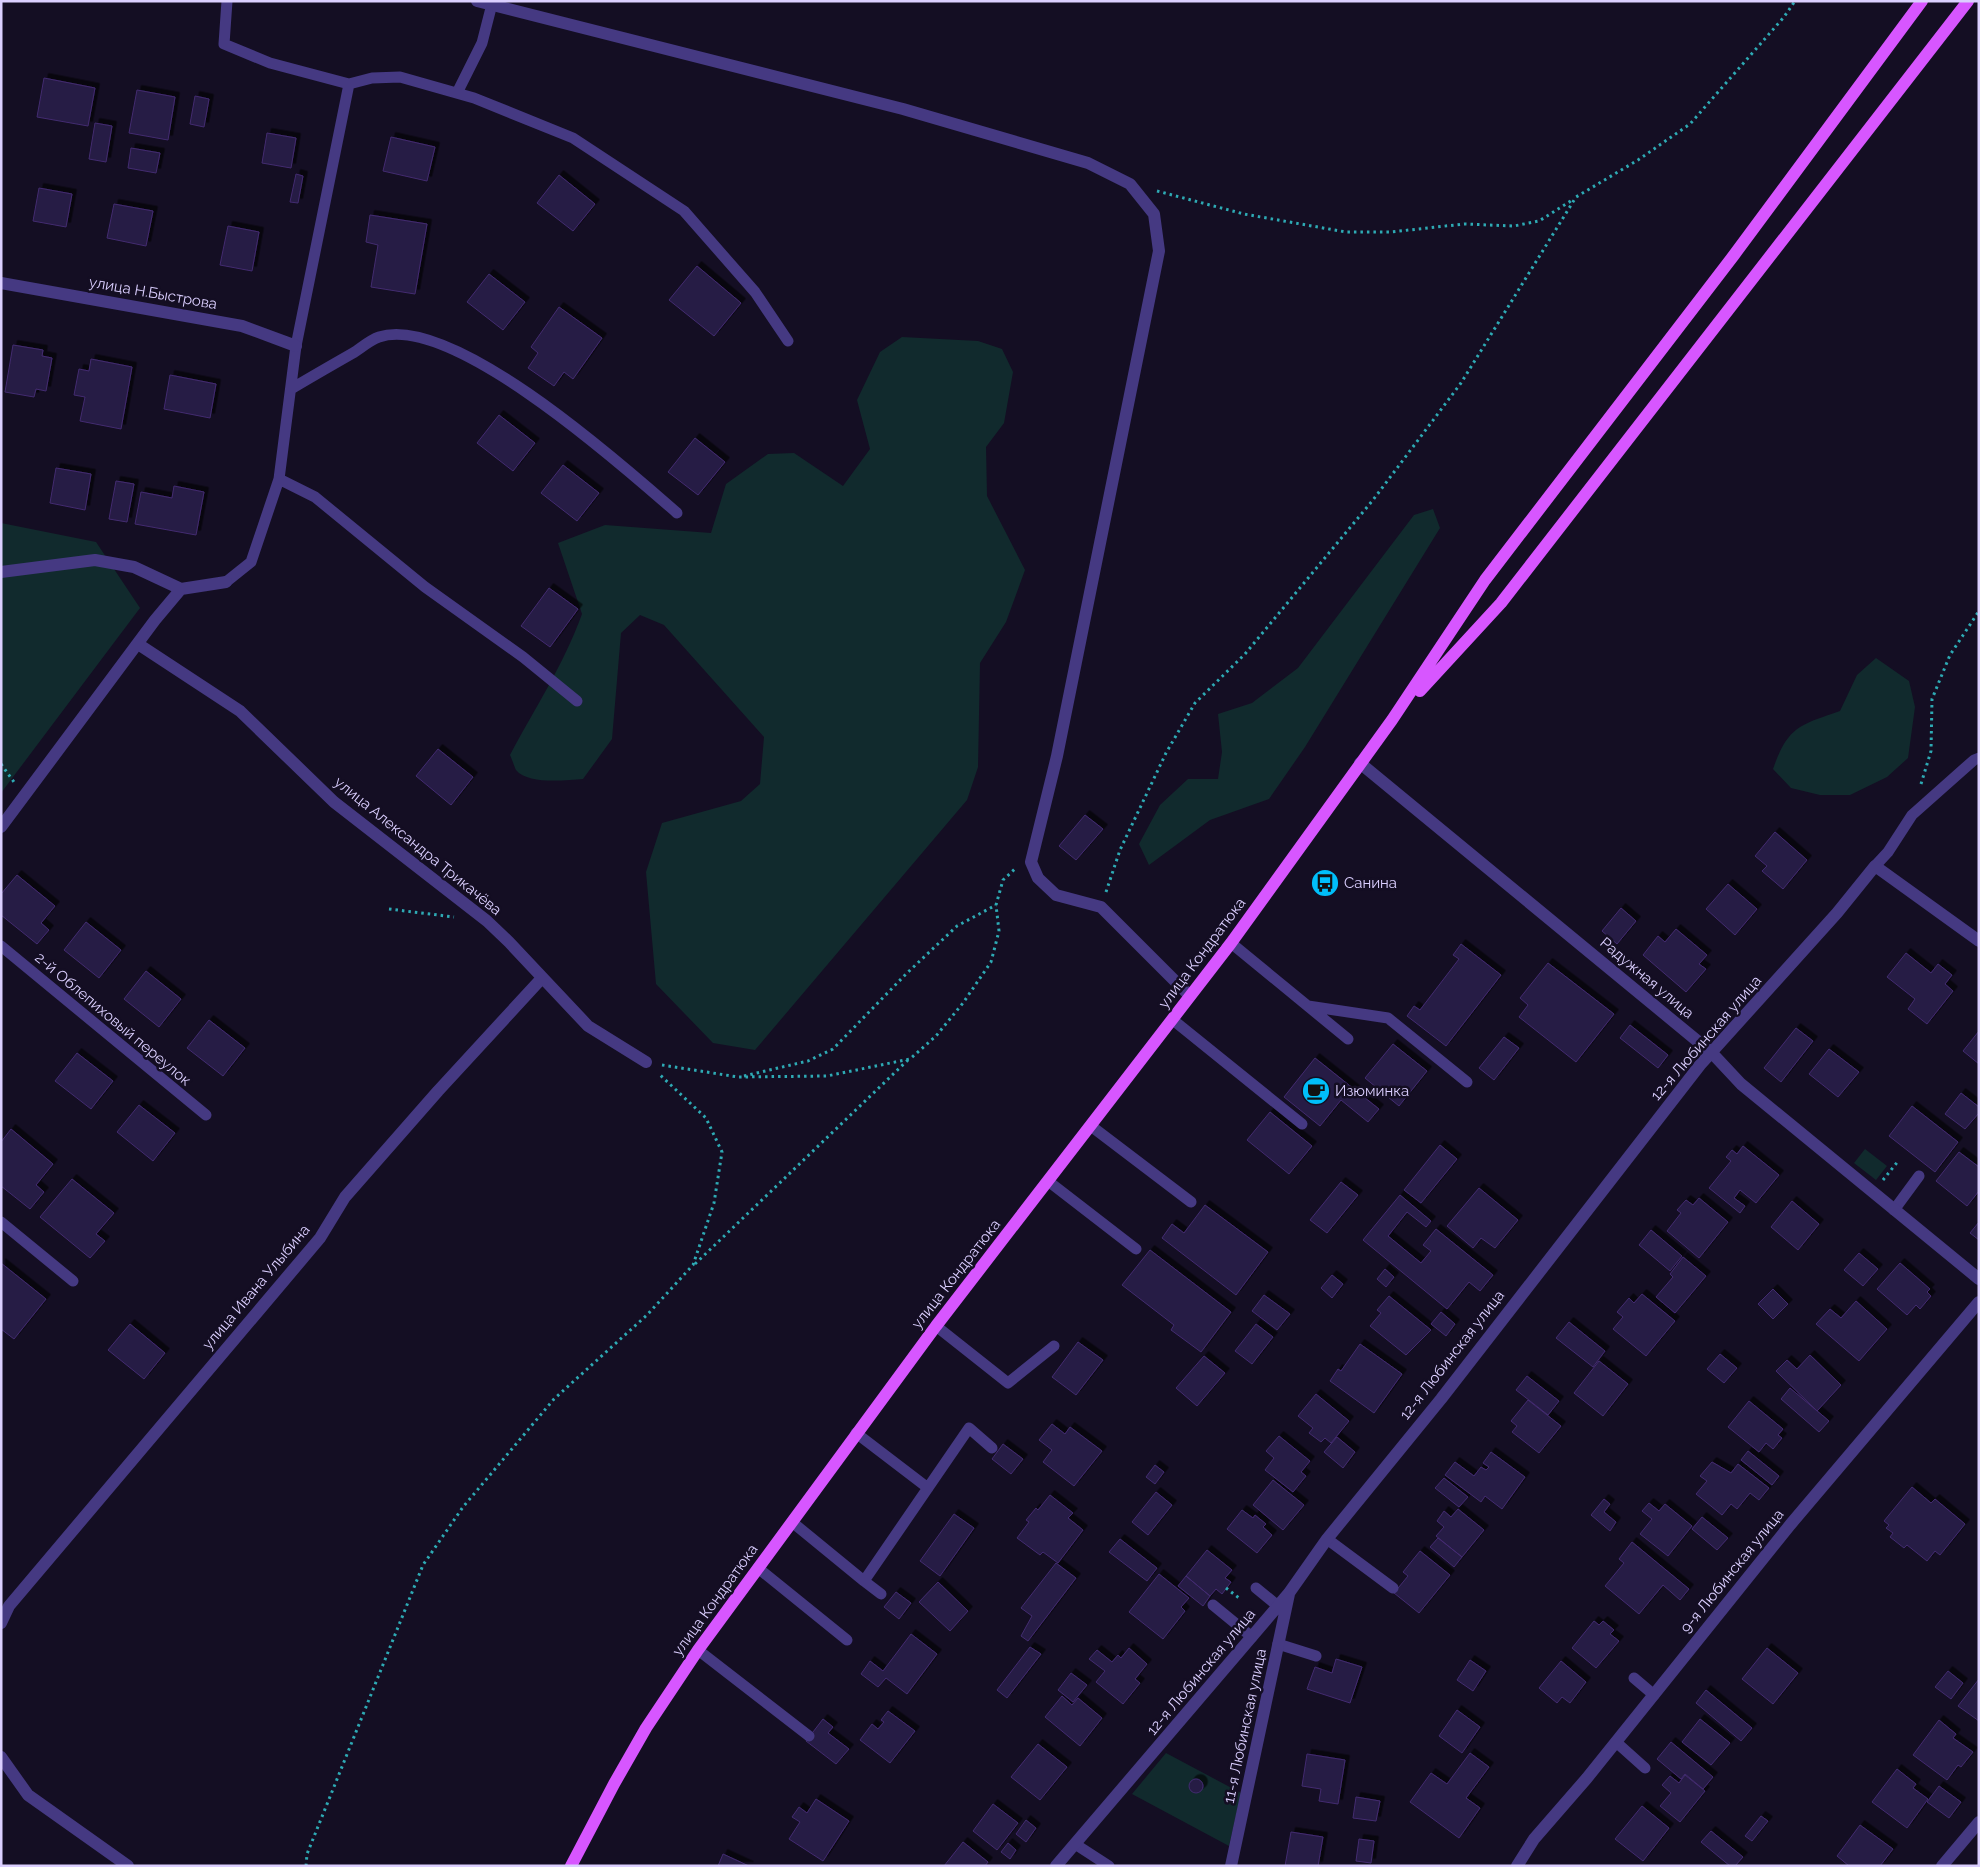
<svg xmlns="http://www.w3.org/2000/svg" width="1980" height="1867" viewBox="0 0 1980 1867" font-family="Raleway,sans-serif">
<defs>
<filter id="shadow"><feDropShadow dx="4.5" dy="-4.5" stdDeviation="0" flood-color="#0009"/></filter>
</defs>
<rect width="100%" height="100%" fill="#140e23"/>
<!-- green -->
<path fill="#112a2d" d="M902,337l76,4 24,8 11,23 -9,51 -18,24 1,49 38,74 -19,52 -26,41 -2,104 -11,33 -212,250 -42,-7 -57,-59 -10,-112 16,-49 79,-22 19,-17 4,-47 -100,-112 -24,-10 -19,18 -9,106 -29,40c-17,1 -55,6 -67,-9 -2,-4 -4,-11 -6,-15 25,-47 54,-91 72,-141l-24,-71 47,-18 106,8 15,-49 42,-30 26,-1 49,33 27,-37 -13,-49 23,-48z
M1433,509l7,19 -135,219 -36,52 -59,21 -61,45 -10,-21 21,-39 28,-26h30l4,-27 -4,-38 34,-11 46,-35 116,-153z
M1,523l95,19 44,66 -139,185z
M1876,658l33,23 6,26 -7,51 -21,19 -37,18h-30l-29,-7 -18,-19c15,-43 27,-44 67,-58l17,-36z
M1865,1149l22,17 -11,14 -22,-17z
M1166,1753l75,40 -12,53 -97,-52z"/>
<!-- building -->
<path fill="#281a44" stroke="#422c70" filter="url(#shadow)" d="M44,78l51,10 -7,38 -51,-9z
M137,90l38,7 -7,43 -39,-7z
M195,96l14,3 -5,28 -14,-3z
M95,123l17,3 -6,36 -17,-3z
M267,133l29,5 -5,30 -29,-5z
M391,137l44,10 -8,34 -44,-10z
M131,148l29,5 -4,20 -28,-5z
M296,174l7,2 -5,27 -8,-1z
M559,175l36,29 -22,27 -36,-28z
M39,188l33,6 -6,33 -33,-6z
M114,204l39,7 -7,35 -39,-8z
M370,215l57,9 -12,70 -44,-7 7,-42 -12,-3z
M228,226l31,6 -7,39 -32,-6z
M697,266l44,37 -27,33 -45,-36z
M489,274l36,28 -22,28 -36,-28z
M559,307l43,31 -29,41 -9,-7 -10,14 -26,-18 10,-15 -7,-6z
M13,345l30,5 -1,6 10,2 -6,33 -10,-2 -2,8 -29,-5z
M91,359l41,8 -11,62 -41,-8 5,-24 -11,-2 5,-26 10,2z
M170,375l46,9 -6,34 -46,-9z
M499,415l36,28 -22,28 -36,-28z
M695,438l30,24 -27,33 -30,-23z
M563,465l36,28 -22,28 -36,-28z
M56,468l35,6 -6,36 -35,-7z
M116,481l18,3 -7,38 -18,-3z
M174,486l30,6 -8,43 -61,-11 6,-32 31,6z
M549,588l29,21 -28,38 -29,-21z
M438,749l35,28 -22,28 -35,-29z
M1085,815l18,14 -27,31 -17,-14z
M1775,832l32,28 -24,29 -21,-18 5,-5 -12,-10z
M17,875l38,31 -14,17 8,7 -12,14 -36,-29v-21z
M1728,884l29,25 -22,26 -29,-26z
M1621,908l15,13 -19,23 -15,-13z
M86,922l35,28 -22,28 -35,-28z
M1676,929l31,26 -8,9 7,5 -20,23 -43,-37 15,-19 7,6z
M1461,944l40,31 -55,71 -39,-30 7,-10 6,4 39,-51 -6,-4z
M1906,953l25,20 7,-9 14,11 -7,9 8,7 -26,33 -19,-15 7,-10 -28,-22z
M1548,963l66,51 -38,48 -57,-45 9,-12 -8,-7z
M146,971l35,28 -22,28 -35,-28z
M209,1020l36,28 -22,28 -36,-28z
M1630,1025l38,30 -10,13 -38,-30z
M1796,1028l17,13 -32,41 -17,-14z
M1979,1031v33l-16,-13z
M1504,1037l15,11 -25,32 -15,-12z
M1393,1044l34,27 -28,35 -34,-28z
M1829,1049l30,23 -21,25 -29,-23z
M77,1053l36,28 -22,28 -36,-28z
M1315,1058l64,51 -11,13 -27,-22 -21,26 -36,-29z
M1961,1093l18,14v6l-14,16 -20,-15z
M139,1105l36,28 -22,28 -36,-29z
M1912,1106l46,36 -23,30 -46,-36z
M1270,1112l42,34 -23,28 -42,-34z
M11,1129l42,35 -17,21 8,7 -14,17 -29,-23v-44z
M1440,1145l17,14 -36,44 -17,-13z
M1743,1146l36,29 -23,28 -16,-13 -6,8 11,8 -5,7 -31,-25 22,-27 -5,-4 6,-7 5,4z
M1959,1152l20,15v24l-12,15 -31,-25z
M72,1179l42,34 -18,21 9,7 -15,17 -50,-41z
M1341,1182l17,13 -31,38 -17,-13z
M1479,1188l39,32 -23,28 -14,-10 -8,10 -26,-22z
M1400,1195l31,26 -5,6 -19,-15 -19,24 33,27 10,-12 -8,-6 13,-16 57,46 -13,16 -11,-9 -22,27 -84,-69z
M1699,1198l29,24 -29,36 -32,-27 14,-18 -4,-3 9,-10 7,5z
M1792,1201l27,23 -21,26 -27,-23z
M1205,1205l63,47 -32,43 -74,-57 10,-14 12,9z
M1979,1222v18l-9,-7z
M1651,1230l31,26 -12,15 -31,-26z
M1150,1250l81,62 -30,40 -30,-22 3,-5 -52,-40z
M1859,1253l19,16 -15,17 -19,-16z
M1683,1257l23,19 -31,37 -19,-16 17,-20 -3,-3z
M1,1263l45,36 -32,40 -13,-10z
M1900,1263l30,26 -3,3 4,4 -11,13 -4,-4 -9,10 -30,-26z
M1385,1269l9,8 -8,10 -9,-8z
M1332,1275l11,9 -11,14 -11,-10z
M1773,1289l15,15 -15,15 -15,-15z
M1642,1294l33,27 -29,35 -33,-27 10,-12 -6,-5 12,-14 5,5z
M1264,1295l26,19 -13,16 -25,-19z
M1389,1296l42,34 -25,25 -36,-29 11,-13 -4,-3z
M1856,1301l31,28 -28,32 -43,-37 14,-15 11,9z
M1441,1312l14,12 -9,12 -15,-12z
M1569,1322l36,29 -12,16 -37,-29z
M130,1324l35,29 -21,26 -36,-29z
M1256,1324l17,13 -21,27 -17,-13z
M1078,1342l25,18 -27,35 -24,-18z
M1360,1344l42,30 -28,39 -44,-32 8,-12 3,2z
M1720,1354l17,14 -13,15 -17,-14z
M1810,1355l31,30 -24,26 -41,-40 11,-11 10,9z
M1204,1356l21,17 -28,33 -21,-18z
M1599,1361l29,23 -25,32 -29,-23z
M1527,1376l32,25 -11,14 -32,-25z
M1790,1388l39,33 -10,11 -38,-33z
M1316,1394l33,27 -18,22 -6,-5 -4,4 -12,-9 4,-5 -15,-12z
M1528,1400l33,26 -22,27 -27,-21 5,-6 -6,-5z
M1749,1401l34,28 -5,6 4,3 -9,11 -7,-6 -7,9 -31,-25z
M1052,1424l13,10 5,-7 32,24 -28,35 -31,-24 9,-12 -13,-10z
M1279,1436l31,25 -9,11 5,4 -13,16 -28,-22 9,-12 -8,-7z
M1337,1437l18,15 -12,16 -19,-16z
M1003,1444l20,15 -12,15 -19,-15z
M1748,1451l31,25 -7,9 -31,-25z
M1491,1452l34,25 -23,32 -17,-13 -4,6 -36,-27 10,-13 19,14 7,-9 5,3 3,-3 -6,-4z
M1712,1462l19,11 7,-9 31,24 -10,12 -9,-7 -13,16 -6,-5 -9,11 -26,-21 11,-13 -7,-5z
M1155,1465l9,7 -9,12 -9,-7z
M1444,1478l24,19 -9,10 -24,-19z
M1273,1480l31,25 -21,25 -30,-25z
M1912,1487l19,16 4,-4 30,25 -25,31 -5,-4 -8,10 -20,-16 -3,3 -14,-11 3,-4 -7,-5 3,-3 -5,-4z
M1156,1492l16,13 -24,30 -16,-13z
M1050,1495l23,18 -5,5 15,12 -25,33 -15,-11 -3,3 -23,-17 12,-16 -3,-2 10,-12 2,2z
M1604,1499l6,5 -6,8 12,10 -6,9 -19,-16z
M1649,1503l10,8 6,-7 27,22 -24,30 -28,-22 12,-15 -10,-8z
M1458,1509l26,21 -22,27 -26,-21 8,-9 -7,-6 7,-10 7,6z
M1242,1510l11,8 2,-3 11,9 -3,3 9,8 -15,18 -30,-24z
M954,1514l20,14 -34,48 -20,-15z
M1702,1517l26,21 -11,12 -25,-21z
M1438,1538l24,19 -8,10 -24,-20z
M1120,1539l37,29 -10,13 -38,-29z
M1632,1542l57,47 -9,11 -17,-15 -24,29 -34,-28 19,-23 -5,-4z
M1207,1550l25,20 -7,8 6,4 -9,12 -6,-5 -6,7 -24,-20z
M1420,1551l30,24 -31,38 -25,-20 14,-17 -5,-4z
M1056,1563l20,15 -48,63 -7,-5 11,-20 -11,-8z
M1159,1574l30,24 -8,9 4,4 -22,28 -34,-27z
M1186,1576l24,20 -7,10 -25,-20z
M938,1582l30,29 -18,20 -31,-29z
M896,1592l15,11 -12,16 -15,-12z
M1594,1621l5,4 4,-4 11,9 -4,4 9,7 -23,27 -24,-20z
M911,1634l26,20 -30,40 -21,-16 -8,9 -17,-13 9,-13 13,10z
M1030,1647l11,7 -34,44 -10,-8z
M1129,1648l18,16 -12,15 5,4 -17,21 -27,-22 9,-11 -16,-12 8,-9 15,12 6,-7 3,3z
M1767,1648l31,25 -25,31 -31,-25z
M1336,1659l26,8 -12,36 -43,-14 8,-22 17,6z
M1470,1660l16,11 -13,20 -16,-11z
M1561,1661l25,21 -16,21 -8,-6 -5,6 -18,-15z
M1948,1671l15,12 -12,16 -16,-12z
M1071,1673l16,12 -14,17 -15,-12z
M1979,1679v42l-21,-15z
M1706,1690l46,38 -11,13 -45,-38z
M1062,1696l10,9 6,-7 24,20 -22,28 -35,-29z
M1457,1710l23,17 -18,26 -23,-17z
M888,1711l27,20 -25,32 -30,-23 12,-16 6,5 6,-7 -3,-2z
M823,1719l10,8 -5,6 21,16 -13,15 -30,-23z
M1700,1719l30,24 -19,22 -29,-23z
M1939,1720l17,14 -3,4 20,14 -12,15 -3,-2 -11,15 -34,-25z
M1671,1742l42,35 -10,12 -18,-15 -4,5 -24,-20z
M1038,1744l29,23 -27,33 -29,-23z
M1470,1753l19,14 -23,31 14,10 -21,30 -49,-36 21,-29 16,11z
M1307,1754l38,6 -7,44 -19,-3 2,-12 -19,-3z
M1897,1769l19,15 -3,4 15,11 -21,29 -35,-26z
M1685,1775l20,16 -25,31 -20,-16 11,-13 -9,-8 8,-9 9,7z
M1189 1786a7 7 0 1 1 14 0a7 7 0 1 1-14 0Z
M1939,1786l22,16 -12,16 -22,-16z
M1356,1797l24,4 -4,20 -23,-3z
M816,1799l33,22 -26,40 -34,-22 11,-17 -8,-5 7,-10 8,6z
M993,1804l25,19 -21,27 -24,-19z
M1642,1806l27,22 -26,33 -28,-22z
M1761,1816l7,5 -16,20 -7,-5z
M1026,1820l10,8 -10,14 -10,-8z
M1860,1825l33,24 -13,17h-31l-12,-10z
M1711,1831l32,26 -8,9h-5l-29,-24z
M1291,1832l32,5 -5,29h-33z
M1359,1839l15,2 -3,22 -15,-2z
M963,1842l25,20 -3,4h-41z
M1008,1843l8,7 -6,9 -9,-7z
M723,1854l26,12h-31z"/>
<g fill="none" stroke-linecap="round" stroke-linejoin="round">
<!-- path -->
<path stroke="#2eaab4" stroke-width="3" stroke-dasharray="2.5 4" stroke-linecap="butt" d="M1157,191l87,23 102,18h45l73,-8 50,2 25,-5 35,-22
M1,764l13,18
M1921,784l10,-33 1,-52 18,-44 29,-44
M1106,892l14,-42 46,-97 29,-50 50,-49 128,-154 88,-117 115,-186 62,-37 52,-36 94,-107 11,-16
M389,909l65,8
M662,1065l76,12 89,-1 83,-17 26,-23 27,-33 28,-41 8,-31 -3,-26 7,-25 14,-13
M744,1076l64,-15 25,-12 73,-75 51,-48 39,-21
M1883,1180l16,-20
M695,1264l214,-205
M1226,1588l13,10
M306,1866l1,-12 116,-289 40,-58 91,-108 93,-84 46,-50 21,-62 8,-51 -16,-34 -48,-45"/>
<!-- service -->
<path stroke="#453982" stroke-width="11" d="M227,1l-3,43 46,19 79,21 23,-6 28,-1 74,21 99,40 111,73 71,81 33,49
M457,93l25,-50 10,-39
M291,389c20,-12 41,-24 62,-36 8,-5 17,-13 26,-16 73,-24 243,128 298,176
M279,479l36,18 110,90 98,70 54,44
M226,582l25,-20 28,-83 17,-133 53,-262
M1875,866l13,-14 24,-37 62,-55 5,-2
M1231,943l117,96
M1,946l205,169
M1308,1006l80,12 79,64
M1173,1020l129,104
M1091,1126l100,76
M1048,1181l88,68
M1894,1210l25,-34
M1,1222l72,59
M936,1326l72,57 46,-37
M856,1433l72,55
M792,1522l72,59
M1327,1539l66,49
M758,1568l89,72
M1256,1588l22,18
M881,1594l-17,-13 105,-153 23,20
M1213,1605l39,32
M1278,1644l38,12
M698,1650l111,86
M1634,1678l20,17
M1616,1742l29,26
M1075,1844l34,22"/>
<!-- minor -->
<path stroke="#453982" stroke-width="12" d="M477,1l426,108 185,54 42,21 24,30 5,37 -102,505 -26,106 7,16 18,17 45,12 89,89
M1,283l241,43 54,20
M1,572l94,-12 39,7 47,22 45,-7
M138,644l102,67 94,91 153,119 22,21 79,84 58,36
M1360,763l352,290 29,31 238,195
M1,827l154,-207 26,-31
M1,1623l8,-17 311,-368 25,-41 93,-106 104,-113
M1,1757l27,38 100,71
M1056,1866l233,-273 38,-54 114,-140 259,-334 137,-152 38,-47 104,75
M1231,1866l58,-272
M1517,1866l17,-27 53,-61 203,-253 189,-223
M1942,1866l37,-44"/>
<!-- primary -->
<path stroke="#d756ff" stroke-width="12" d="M1420,691l81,-88 467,-602
M571,1866l43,-82 32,-56 52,-78 238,-324 295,-383 161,-223 93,-140 249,-325 188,-254"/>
</g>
<!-- icons -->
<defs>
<symbol id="bus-disc" viewBox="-11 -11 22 22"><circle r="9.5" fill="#00bffa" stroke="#140e23"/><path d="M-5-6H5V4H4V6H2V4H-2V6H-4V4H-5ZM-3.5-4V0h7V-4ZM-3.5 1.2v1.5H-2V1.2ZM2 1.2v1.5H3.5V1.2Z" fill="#111"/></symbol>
<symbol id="cafe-disc" viewBox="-11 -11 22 22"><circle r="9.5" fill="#00bffa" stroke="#140e23"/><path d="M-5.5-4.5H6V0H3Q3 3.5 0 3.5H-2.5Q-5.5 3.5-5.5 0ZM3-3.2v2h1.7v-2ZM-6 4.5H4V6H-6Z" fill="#111"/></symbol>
</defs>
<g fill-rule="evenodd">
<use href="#bus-disc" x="1309" y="867" width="32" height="32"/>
<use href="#cafe-disc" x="1300" y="1075" width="32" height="32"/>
</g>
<g text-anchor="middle" stroke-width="5" stroke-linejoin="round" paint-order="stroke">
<!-- street labels -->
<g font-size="15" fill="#dbcfff" stroke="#140e23">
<text transform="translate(153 293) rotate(10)" y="5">улица Н.Быстрова</text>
<text transform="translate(418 846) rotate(39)" y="5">улица Александра Трикачёва</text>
<text transform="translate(1202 953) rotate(-53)" y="5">улица Кондратюка</text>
<text transform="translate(1647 978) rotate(40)" y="5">Радужная улица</text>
<text transform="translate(113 1019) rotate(40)" y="5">2-й Облепиховый переулок</text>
<text transform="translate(1706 1038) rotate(-49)" y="5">12-я Любинская улица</text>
<text transform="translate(956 1274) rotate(-52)" y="5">улица Кондратюка</text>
<text transform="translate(256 1287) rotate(-50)" y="5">улица Ивана Улыбина</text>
<text transform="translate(1452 1355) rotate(-52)" y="5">12-я Любинская улица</text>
<text transform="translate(1732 1571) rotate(-51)" y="5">9-я Любинская улица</text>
<text transform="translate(715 1600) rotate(-54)" y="5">улица Кондратюка</text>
<text transform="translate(1201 1672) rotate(-50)" y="5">12-я Любинская улица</text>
<text transform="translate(1245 1726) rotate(-78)" y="5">11-я Любинская улица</text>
</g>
<!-- poi labels -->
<g font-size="15" fill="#dbcfff" stroke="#140e23" text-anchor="start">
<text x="1344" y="888">Санина</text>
<text x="1335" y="1096">Изюминка</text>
</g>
</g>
<!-- border -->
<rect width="1980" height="1867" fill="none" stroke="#dbcfff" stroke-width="5"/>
</svg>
